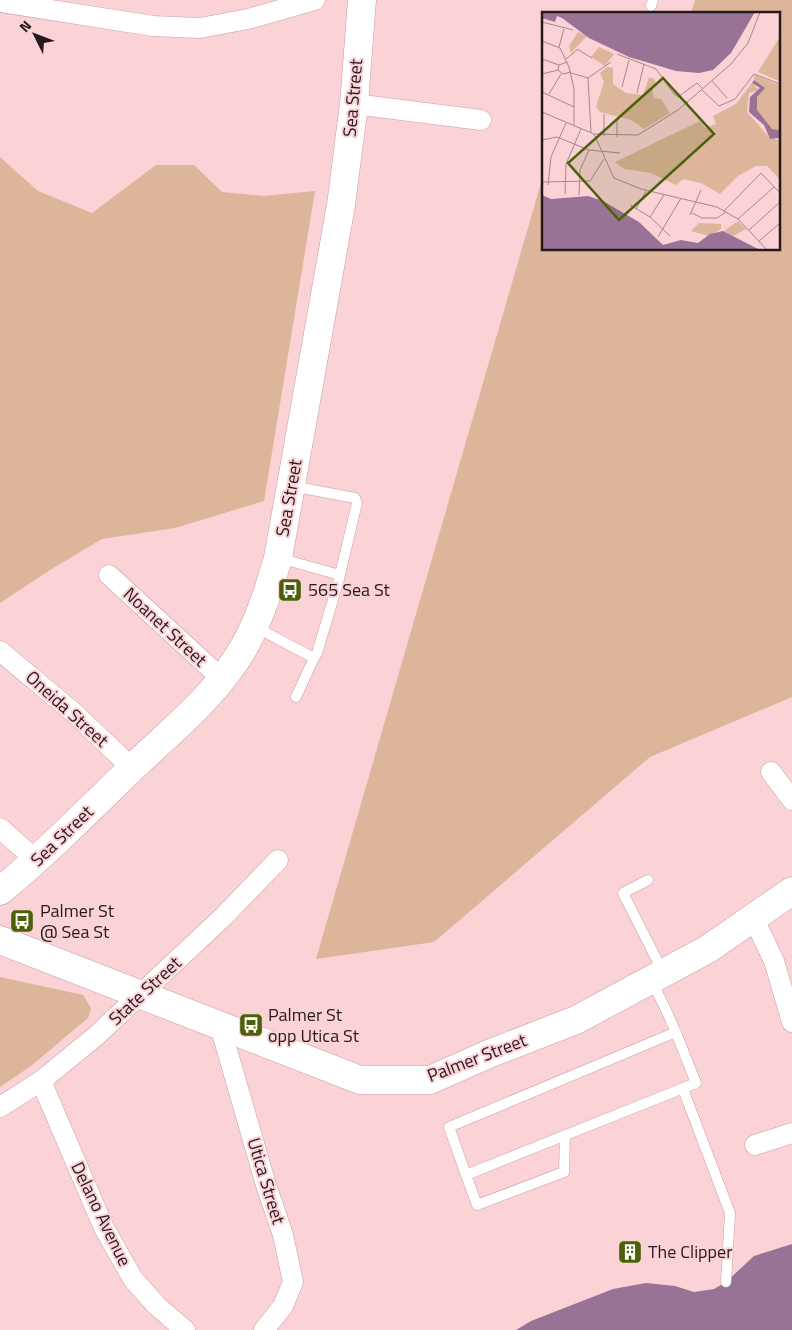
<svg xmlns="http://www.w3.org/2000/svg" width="792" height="1330" viewBox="0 0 792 1330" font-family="'Titillium Web',sans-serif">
<rect width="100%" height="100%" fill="#fbd2d6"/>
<!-- green -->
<path fill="#dcb59a" d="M695,0h97v697l-142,60 -216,185 -118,17 227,-783v73h235v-235h-87z
M0,157l38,34 54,22 64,-48h38l28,27 42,4 51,-5 -51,310 -89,27 -73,11 -52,31 -50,33z
M0,977l83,18 8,13 -3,10 -57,48 -31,21z"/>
<!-- water -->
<path fill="#987396" d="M792,1244v86h-276l15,-9 82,-32 33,-6 29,3 19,6 20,-3 12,-7 28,-26z"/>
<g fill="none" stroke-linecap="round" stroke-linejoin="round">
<defs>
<path id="lane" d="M651,6l2,-6
M291,486l64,12 2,5 -19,80 -21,70 -3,5
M279,558l61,17
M255,627l59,31 -18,39
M648,880l-25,13 40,79
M651,981c19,33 31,67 45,102l-230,92 -17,-48 227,-95
M683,1089l47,124 -4,69
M466,1175l11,30 87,-33 1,-36"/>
<path id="street" d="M0,2l153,24 47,2 48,-9 67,-19
M354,104l127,16
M109,575l112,103
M0,651l74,62 58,55
M771,772l21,28
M0,828l37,33
M754,919l20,42 18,61
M220,1026l46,159 17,50 10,47 -10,24 -19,24
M41,1081l63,147 29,51 24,27 28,24
M0,1107l41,-26 55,-45 128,-120 54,-56
M755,1145l37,-12"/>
<path id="secondary" d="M0,891c46,-38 88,-80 131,-122 40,-38 85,-73 113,-122 16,-29 25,-58 34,-89l63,-353 13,-101 8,-104
M0,940l360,140h70l61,-27 85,-33 132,-71 84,-58"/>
</defs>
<!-- lane casing -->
<use href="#lane" stroke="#c59fa3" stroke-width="11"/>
<!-- street casing -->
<use href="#street" stroke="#c59fa3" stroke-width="21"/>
<!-- secondary casing -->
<use href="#secondary" stroke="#c59fa3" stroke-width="29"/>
<!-- lane -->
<use href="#lane" stroke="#fff" stroke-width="10"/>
<!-- street -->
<use href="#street" stroke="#fff" stroke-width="20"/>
<!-- secondary -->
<use href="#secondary" stroke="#fff" stroke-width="28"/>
</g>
<!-- icons -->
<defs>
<symbol id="bus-square" viewBox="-11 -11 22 22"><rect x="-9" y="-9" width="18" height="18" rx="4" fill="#4b6009" stroke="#fbd2d6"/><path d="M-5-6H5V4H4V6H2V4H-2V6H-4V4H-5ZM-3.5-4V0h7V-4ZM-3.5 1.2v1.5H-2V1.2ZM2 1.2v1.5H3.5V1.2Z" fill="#fff"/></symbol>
<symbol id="building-square" viewBox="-11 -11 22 22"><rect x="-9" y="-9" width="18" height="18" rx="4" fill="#4b6009" stroke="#fbd2d6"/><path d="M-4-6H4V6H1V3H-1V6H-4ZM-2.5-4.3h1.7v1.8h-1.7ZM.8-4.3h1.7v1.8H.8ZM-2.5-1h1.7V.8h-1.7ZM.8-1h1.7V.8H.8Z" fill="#fff"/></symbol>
</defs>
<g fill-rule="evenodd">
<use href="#bus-square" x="276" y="576" width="28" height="28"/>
<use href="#bus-square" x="8" y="907" width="28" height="28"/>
<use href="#bus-square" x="237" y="1011" width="28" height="28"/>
<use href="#building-square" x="616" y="1238" width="28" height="28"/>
</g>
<g text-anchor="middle" stroke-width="4" stroke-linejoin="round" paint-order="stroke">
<!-- street labels -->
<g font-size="18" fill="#27191b" stroke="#fbd2d6">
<text transform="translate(353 98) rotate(-85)" y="6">Sea Street</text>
<text transform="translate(289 498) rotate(-80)" y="6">Sea Street</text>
<text transform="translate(165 627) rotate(43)" y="6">Noanet Street</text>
<text transform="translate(67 709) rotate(42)" y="6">Oneida Street</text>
<text transform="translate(62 836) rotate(-44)" y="6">Sea Street</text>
<text transform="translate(145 991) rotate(-43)" y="6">State Street</text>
<text transform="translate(477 1058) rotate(-21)" y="6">Palmer Street</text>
<text transform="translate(266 1181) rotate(73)" y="6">Utica Street</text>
<text transform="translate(101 1214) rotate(64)" y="6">Delano Avenue</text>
</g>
<!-- poi labels -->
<g font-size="18" fill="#27191b" stroke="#fbd2d6" text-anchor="start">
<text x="308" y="596">565 Sea St</text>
<text x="40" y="917">Palmer St<tspan x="40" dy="21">@ Sea St</tspan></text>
<text x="268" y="1021">Palmer St<tspan x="268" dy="21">opp Utica St</tspan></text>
<text x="648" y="1258">The Clipper</text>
</g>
</g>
<!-- overview -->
<g transform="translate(542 12)">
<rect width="238" height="238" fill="#fbd2d6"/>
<path d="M36,20l9,4 -16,17 -2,-7zM237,26v43l-21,-9zM57,35l15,7 -9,12 -14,-9zM65,55l6,1v16l13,9 17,2 6,-18 5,2 2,4 -4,4 2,11 7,1 9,14 -26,16 -13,-9 -31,-8 -4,-5 8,-25 -4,-9zM213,63l24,10v51l-22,-17 -4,-24 12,-7 -11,-8zM210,71l7,7 -10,3 -2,19 23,26 9,2v38l-12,-12h-11l-18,10 -18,18 -19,-11 -18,-4 -7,6 -25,-12 -27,-4 -9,-7 85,-41 5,7 11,-4 -3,-8 23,-12zM196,209l8,8 -13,7 -9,-5zM157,211l22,1v5l-12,7 -18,-5z" fill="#dcb59a"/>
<path d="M0,0h213l-24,41 -18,17 -14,3 -23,-2 -47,-14 -40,-19 -27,-20 -5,-2 -2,6 -13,-4zM212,68l11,8 -8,9v13l15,19 7,1v8l-9,1 -6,-14 -15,-13 1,-15 10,-9 -8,-5zM0,183l9,4 37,-3 15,5 36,21 24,23 18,-5 17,3 12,-9 13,-3 35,18h-216z" fill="#987396"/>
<path fill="none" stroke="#a6888b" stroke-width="1" d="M0,10l31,8M0,29l18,7 9,19 5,22v37M17,35l5,-18M35,37l15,9M75,42l39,15 18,25 14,9M0,47l17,6M24,47l12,-10M25,50l-8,3 -1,5 5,4 8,-2M29,61l17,5 23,-16M0,62l16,-4M46,66l3,55M170,69l15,17M80,75l7,-27M160,78l17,16 16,-7 19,-25 26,10M0,80l32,15M95,81l7,-29M7,82l12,-20M136,85l19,-14 6,6M0,100l52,22 44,1 40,-25 53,-46 17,-21 12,-31M62,102v22M75,107v18M52,122l20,44 27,11 76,18 21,12 28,30M0,128l15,-3 32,13 31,3M0,170l48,-1 14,-22M6,173l3,-28 15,-34M23,182l1,-30 15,-35M37,183l1,-25 9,-20M88,193l20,12 20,19M94,197l10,-18M182,199l37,-38 19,20M150,201l10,5h15l9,-6M148,203l11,-25M108,205l14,-22M196,207l36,-32M207,218l31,-28M116,225l23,-39M217,229l21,-18"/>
<path fill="#4b6009" fill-opacity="0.15" stroke="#4b6009" stroke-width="2.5" d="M121,66l51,56 -95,86 -51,-57z"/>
<rect width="238" height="238" fill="none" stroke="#27191b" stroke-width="2.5"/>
</g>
<!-- north arrow -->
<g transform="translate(35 35) rotate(312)" stroke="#fbd2d6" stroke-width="4" paint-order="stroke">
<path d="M0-4L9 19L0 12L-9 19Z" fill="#27191b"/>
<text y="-8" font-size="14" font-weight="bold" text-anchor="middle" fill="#27191b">N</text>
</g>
</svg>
